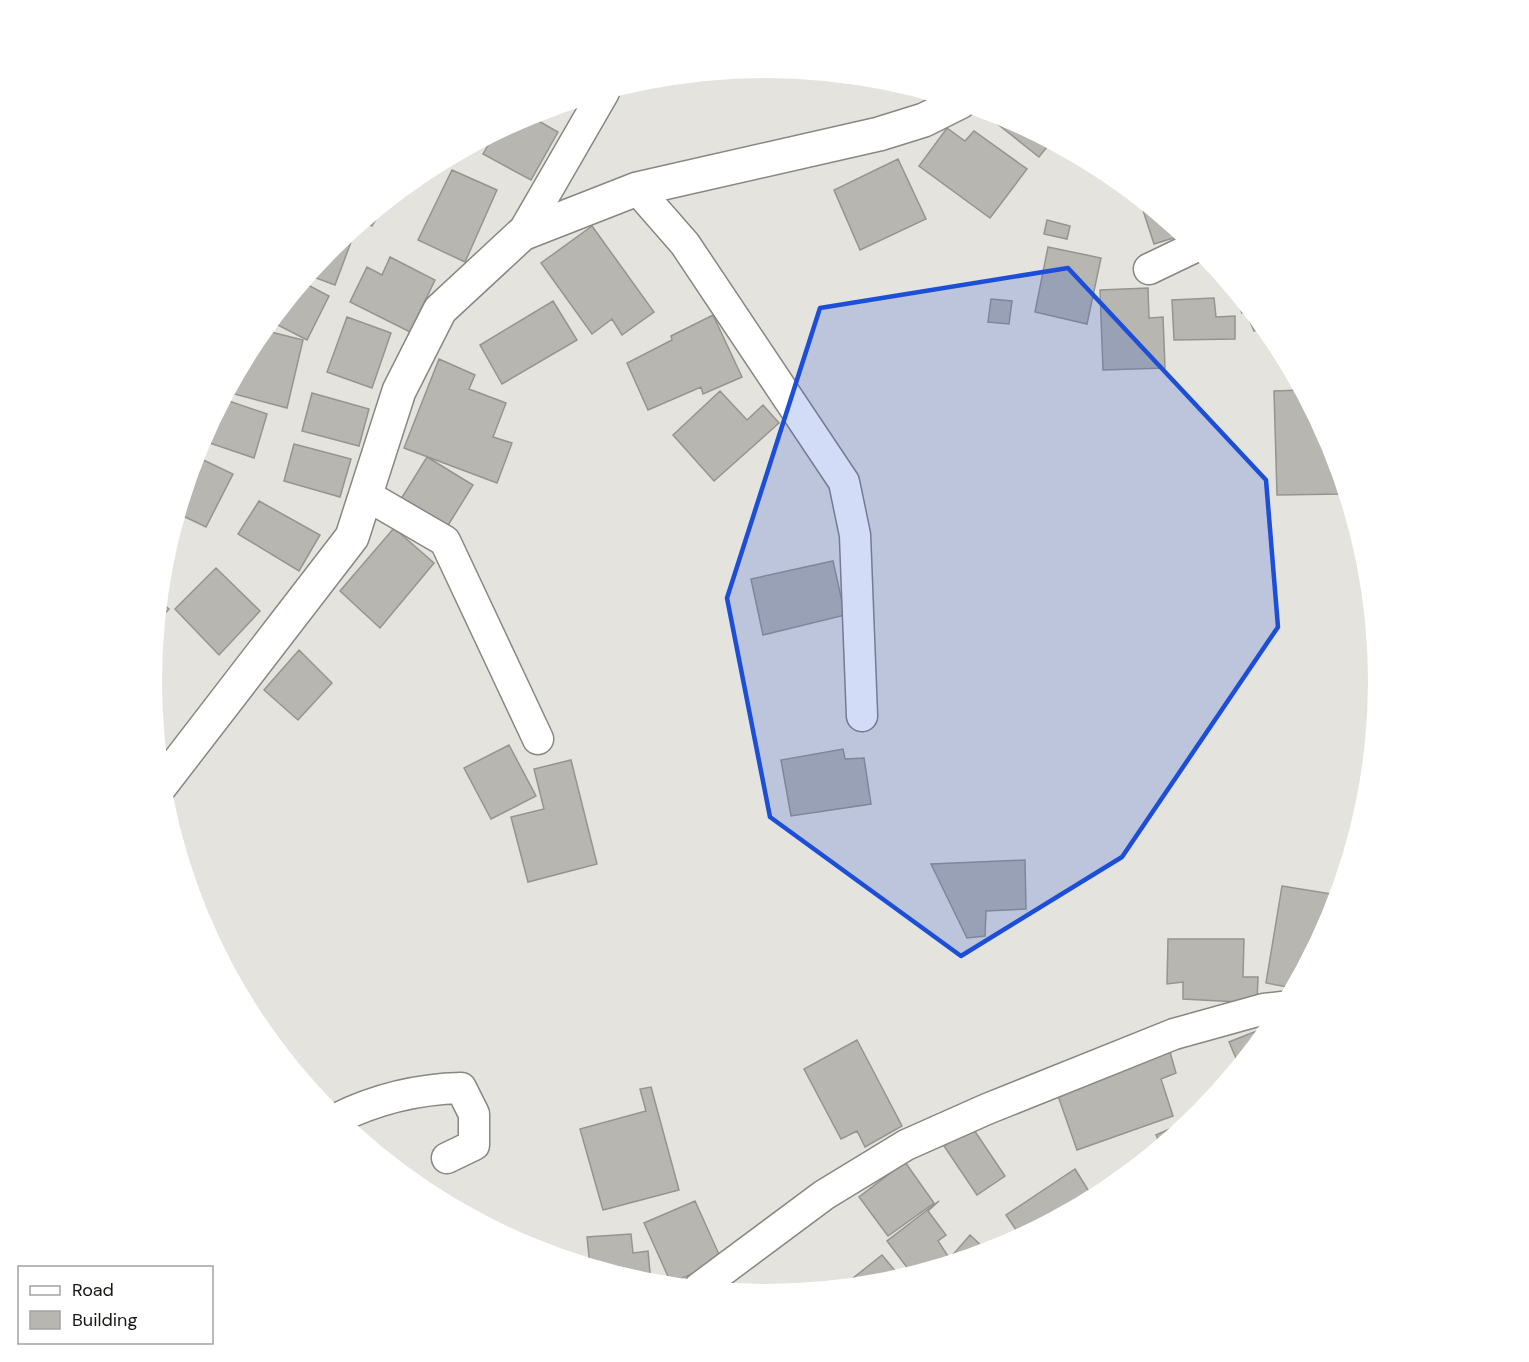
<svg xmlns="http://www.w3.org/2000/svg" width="1529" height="1362" viewBox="0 0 1529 1362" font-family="'DM Sans',sans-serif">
<rect width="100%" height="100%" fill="#e4e3dd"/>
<!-- building -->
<path fill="#b8b6b0" stroke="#95948e" stroke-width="1.5" d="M528,115l30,17 -27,48 -48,-26 12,-21z
M1001,115l50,27 -12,15 -44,-35z
M947,128l18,13 9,-10 53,38 -37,49 -71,-52z
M898,159l28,60 -66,31 -26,-60z
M452,170l45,20 -32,72 -47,-22z
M1139,198l44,37 -29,9z
M386,202l-14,24 -9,-5z
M1047,220l23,6 -3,13 -23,-5z
M357,226l-22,59 -27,-10 23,-28z
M592,226l62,86 -32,23 -10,-16 -20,15 -51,-71z
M1048,247l53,11 -14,66 -52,-12z
M390,257l45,23 -25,52 -60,-30 17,-35 15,8z
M302,282l27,14 -22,44 -37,-19z
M1148,288l1,30 14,-1 2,51 -62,2 -3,-80z
M1232,288l32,39 -10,4 -8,-19 -4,1z
M1214,298l2,19 19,-1v23l-61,1 -2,-40z
M991,299l21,2 -3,23 -21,-2z
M553,301l24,39 -75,44 -22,-39z
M713,315l29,62 -39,17 -2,-7 -53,23 -21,-47 45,-23 -1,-4z
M347,317l44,16 -19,55 -45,-16z
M263,330l40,10 -16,68 -60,-16 28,-52z
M439,359l36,16 -6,14 37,14 -13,34 19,6 -15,40 -93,-35z
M1301,390l30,57 11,34v13l-65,1 -3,-104z
M720,391l27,29 16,-15 16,18 -65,58 -41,-46z
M312,393l57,16 -10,37 -57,-15z
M223,399l44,15 -13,44 -53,-18z
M294,444l57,15 -11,38 -56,-16z
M195,456l38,18 -27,53 -29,-14z
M427,457l46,28 -26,42 -46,-28z
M259,501l61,34 -21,36 -61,-37z
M394,528l40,35 -54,65 -40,-37z
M833,561l12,54 -82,20 -12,-56z
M216,568l44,43 -41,44 -44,-46z
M159,600l10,9 -12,13z
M299,650l33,33 -34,37 -34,-30z
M509,745l27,51 -45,23 -27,-51z
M843,749l2,10 19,-1 7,46 -80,12 -10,-56z
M571,760l26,104 -69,18 -17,-65 33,-8 -10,-40z
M1025,860l1,49 -40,2 -1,25 -18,2 -36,-74z
M1282,886l56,9 -7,21 -5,10 -4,-1 -2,12 -27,51 -27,-5z
M1168,939h76l-1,38h15l-1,26 -74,-4v-17l-16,2z
M1272,1025l-33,40 -10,-23z
M857,1040l45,86 -37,21 -8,-16 -16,8 -37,-70z
M1170,1052l6,21 -15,6 12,37 -96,34 -20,-57z
M651,1087l28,103 -76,20 -23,-81 66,-18 -6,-22z
M1193,1119l-32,27 -5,-11z
M972,1127l33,49 -28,19 -33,-49z
M905,1162l29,41 -46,33 -29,-39z
M1075,1169l18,29 -73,38 -14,-21z
M695,1201l27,60 -51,22 -27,-60z
M939,1201l-11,10 18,24 -8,6 10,15 -17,13 -19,5 -25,-33z
M631,1234l2,19 15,-2 3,32 -61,-17 -3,-29z
M970,1235l17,16 -43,14z
M882,1255l19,23 -17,5 -41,3z"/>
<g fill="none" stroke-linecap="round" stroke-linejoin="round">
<defs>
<path id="minor" d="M637,189l48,55 159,238 11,53 7,181
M522,234l82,-142
M1149,269l48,-23
M366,495l79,46 93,198
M336,1119c38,-19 82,-30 125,-31l13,26v31l-27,13
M699,1288l125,-93 82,-50 81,-36 187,-75 90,-25 18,-2"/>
<path id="tertiary" d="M161,785l191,-248 47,-146 41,-81 82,-76 115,-45 242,-55 45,-14 36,-18"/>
</defs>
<!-- minor casing -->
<use href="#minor" stroke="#888781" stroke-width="33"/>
<!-- tertiary casing -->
<use href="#tertiary" stroke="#888781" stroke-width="36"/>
<!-- minor -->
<use href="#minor" stroke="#fff" stroke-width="30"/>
<!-- tertiary -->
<use href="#tertiary" stroke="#fff" stroke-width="33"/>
</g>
<!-- marked area -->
<path fill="#1d4ed8" fill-opacity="0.2" stroke="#1d4ed8" stroke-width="4.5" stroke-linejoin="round" d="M1068,268l198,212 12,147 -156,230 -161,99 -191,-139 -43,-219 93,-290z"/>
<!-- crop -->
<path d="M0 0H1529V1362H0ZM162 681a603 603 0 1 1 1206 0a603 603 0 1 1-1206 0Z" fill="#fff" fill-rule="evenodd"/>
<!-- legend -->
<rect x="18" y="1266" width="195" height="78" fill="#ffffff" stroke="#a3a2a1" stroke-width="1.5"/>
<rect x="30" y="1286" width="30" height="9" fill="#ffffff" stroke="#a3a2a1" stroke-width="1.5"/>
<text x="72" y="1296" font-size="18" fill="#181715">Road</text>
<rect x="30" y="1311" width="30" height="18" fill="#b8b6b0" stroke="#a3a2a1" stroke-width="1.5"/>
<text x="72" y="1326" font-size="18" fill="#181715">Building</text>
</svg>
